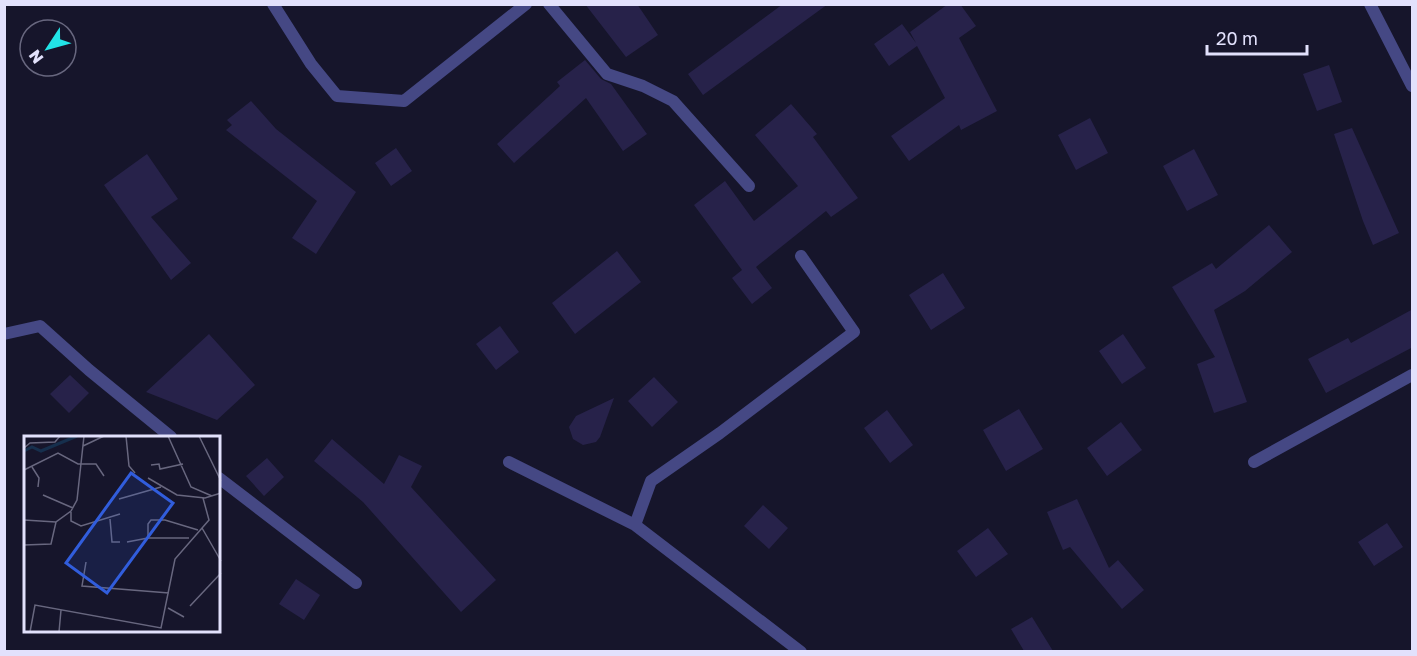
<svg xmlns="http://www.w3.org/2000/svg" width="1417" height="656" viewBox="0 0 1417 656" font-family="'Golos Text',sans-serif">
<rect width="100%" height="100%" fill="#16152b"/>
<!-- building -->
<path fill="#27224a" d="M585,4h52l21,31 -32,22z
M783,4h45l-125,91 -15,-21z
M948,4h12l16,22 -17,12 38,73 -36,19 -2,-5 -50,36 -18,-25 54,-38 -28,-52 -28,20 -15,-22 28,-20 14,19 -6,-11z
M585,60l16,19 10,5 36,50 -24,17 -37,-53 -72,65 -17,-19 63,-58 -3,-4z
M1329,65l13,37 -25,9 -14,-37z
M251,101l25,28 80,63 -40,62 -24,-16 25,-37 -91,-71 6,-5 -5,-5z
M791,104l26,30 -4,3 45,61 -27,19 -5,-6 -70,56 16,21 -20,16 -20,-26 10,-8 -48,-65 31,-24 29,40 44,-35 -43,-51z
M1090,118l18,35 -32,17 -18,-35z
M1352,128l47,105 -26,12 -10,-24 -29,-87z
M396,148l16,23 -21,15 -16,-23z
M1194,149l24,46 -31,16 -24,-45z
M147,154l31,45 -27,18 40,46 -20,17 -67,-95z
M1269,225l23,27 -47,39 -31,19 33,92 -33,11 -17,-49 18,-7 -43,-70 40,-24 4,6z
M617,251l24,31 -66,52 -23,-31z
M943,273l22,35 -34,22 -22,-35z
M1413,309v38l-87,46 -18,-34 40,-21 3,5z
M500,326l19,26 -23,18 -20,-26z
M209,334l46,51 -38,35 -71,-28z
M1123,334l23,34 -24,16 -23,-33z
M70,375l19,18 -20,20 -19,-19z
M654,377l24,25 -26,25 -24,-26z
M614,398l-14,39 -4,5 -13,3 -10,-6 -4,-12 7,-11z
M1019,409l24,40 -37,22 -23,-41z
M887,410l26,35 -23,18 -26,-35z
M1121,422l21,28 -35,26 -20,-28z
M332,439l52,45 15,-29 23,11 -11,21 85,93 -35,32 -98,-110 -49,-41z
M267,458l17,19 -20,19 -18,-20z
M1077,499l32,69 9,-8 26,30 -22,19 -52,-62 -7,3 -16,-38z
M763,505l25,23 -19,21 -25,-23z
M1387,523l16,24 -29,19 -16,-24z
M988,528l20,26 -32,23 -19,-26z
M296,579l24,16 -16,25 -25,-16z
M1032,617l21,34h-29l-13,-22z"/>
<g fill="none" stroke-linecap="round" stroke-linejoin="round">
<!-- minor -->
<path stroke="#454884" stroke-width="12" d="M273,4l38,60 26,32 67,5 122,-97
M549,4l58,70 36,12 30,15 76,85
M1370,4l42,82
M4,334l36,-8 49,44 82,67
M509,462l126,63 166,127
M1254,462l158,-87
M219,478l137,105
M635,525l16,-44 69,-48 134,-101 -53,-76"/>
</g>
<!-- overview -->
<g transform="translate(24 436)">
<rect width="196" height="196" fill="#16152b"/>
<path fill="none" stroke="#162f4d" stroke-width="3" d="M0,15l8,-4 9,4 36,-15"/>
<path fill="none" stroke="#68677f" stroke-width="1.5" d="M102,0l3,30 6,7M144,0l23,51 21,9M175,0l22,45M59,10l21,-10M0,12l6,-5 25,-1 5,-6M127,29l8,-1 1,5 23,-5M8,31l7,11 -1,9M0,34l34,-17 20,11h18l8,12M124,42l29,17 28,3 16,-5M19,59l30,13M95,63l42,-12M47,76v9l10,5 39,-12M86,83l2,23h8M0,84l32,2M178,92l19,33M165,102h-41v-14l3,-4h14l33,10M103,106l21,-4M0,109l27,-1 5,-22 15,-11 6,-11 7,-64M62,126l-4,24 87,7M166,170l31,-33M144,172l16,9M6,196l5,-27 126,23 14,-69 34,-39 -6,-22M35,196l2,-22"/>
<path fill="#315ddc" fill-opacity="0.15" stroke="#315ddc" stroke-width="3" d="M107,37l42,30 -66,90 -41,-30z"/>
<rect width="196" height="196" fill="none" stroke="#e2e1fc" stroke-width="3"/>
</g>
<!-- border -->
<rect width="1417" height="656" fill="none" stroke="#e2e1fc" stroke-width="12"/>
<!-- north arrow -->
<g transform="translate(48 48) rotate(234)"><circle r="28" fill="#16152b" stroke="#68677f" stroke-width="1.5"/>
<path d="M0-4.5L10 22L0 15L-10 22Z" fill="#22e4e7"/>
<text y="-9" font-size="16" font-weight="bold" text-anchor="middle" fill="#e2e1fc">N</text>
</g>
<!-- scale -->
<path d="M1207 45v9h100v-9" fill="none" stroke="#e2e1fc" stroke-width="3"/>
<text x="1216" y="45" font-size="18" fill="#e2e1fc" stroke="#16152b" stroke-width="4.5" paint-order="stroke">20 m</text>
</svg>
